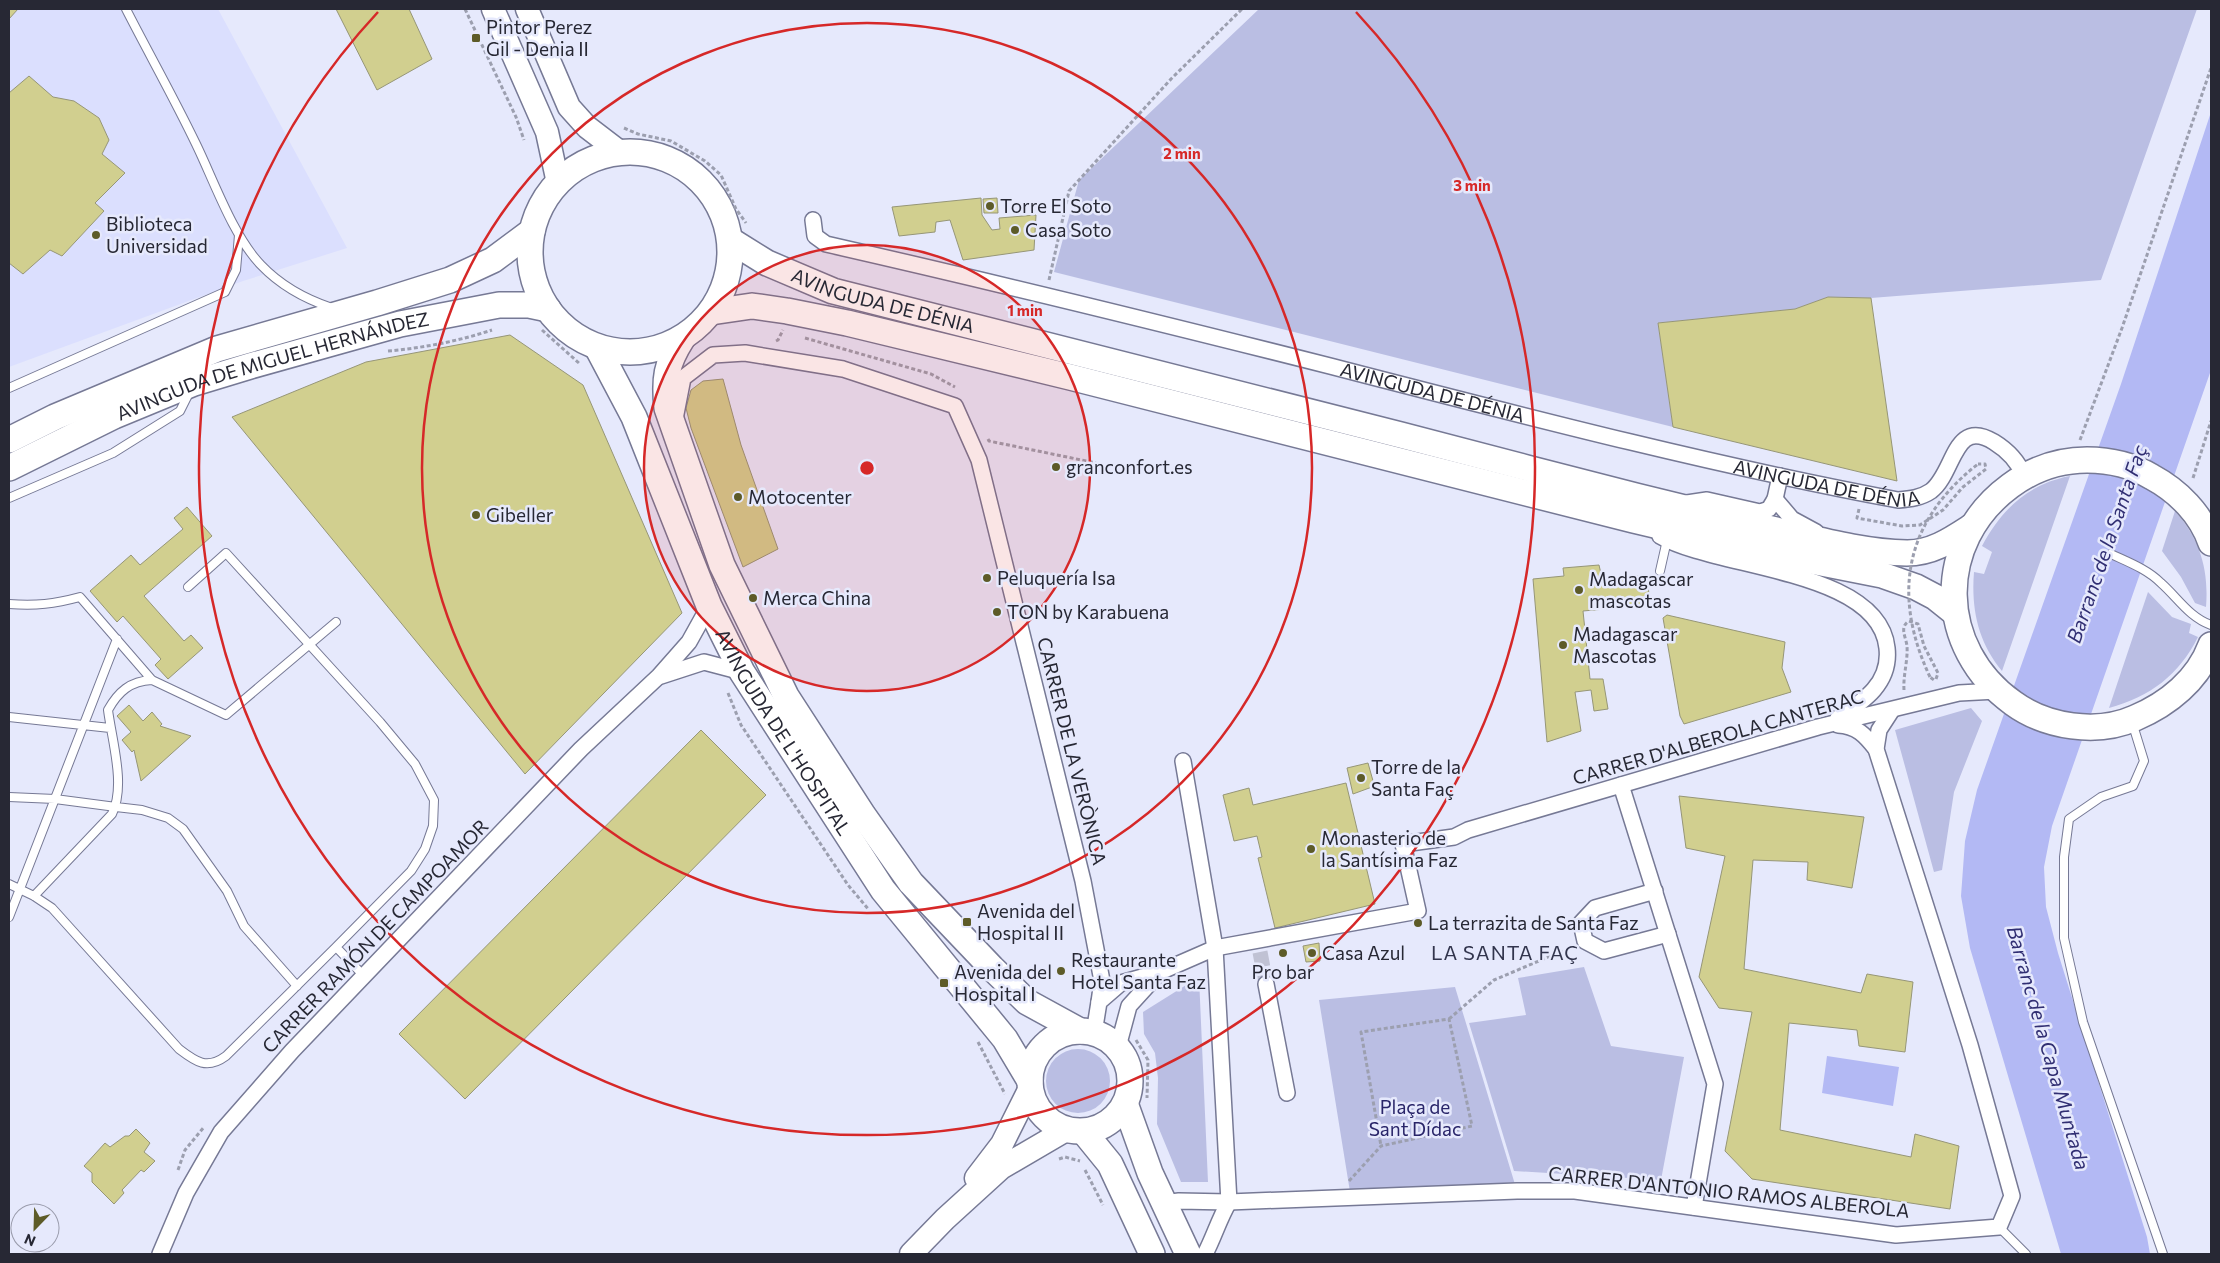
<svg xmlns="http://www.w3.org/2000/svg" width="2220" height="1263" viewBox="0 0 2220 1263" font-family="Commissioner,sans-serif">
<rect width="100%" height="100%" fill="#e6e9fc"/>
<!-- built -->
<path fill="#dbdffe" d="M9,9h209l129,239 -104,33 -234,86z"/>
<!-- green -->
<path fill="#babee3" d="M1259,9h938l-96,271 -230,18 -43,-1 -33,12 -137,14 15,104 -619,-155 25,-92z
M2070,476l-68,195c-24,-29 -31,-62 -28,-99l10,2 8,-22 -10,-6c20,-37 46,-62 88,-70z
M2175,511c25,28 34,59 31,96l-11,-4 -14,-26 -19,-26z
M2148,592l24,25 19,7 -2,9 9,4c-19,38 -48,60 -89,71z
M1971,708l11,13 -28,71 -12,78 -8,2 -39,-142z
M1584,967l27,79 73,11 -23,123 -147,-9 -45,-148 57,-8 -8,-37z
M1199,977l9,205h-27l-24,-58 1,-46 -3,-25 -11,-19 -1,-22z
M1455,987l62,204 -166,7 -32,-198z
M1046 1081a32 32 0 1 1 64 0a32 32 0 1 1-64 0Z"/>
<!-- water -->
<path fill="#b3b9f4" d="M2211,112v258l-159,456 -8,41 2,40 12,46 89,284 3,17h-89l-91,-306 -9,-52 4,-55 12,-51 144,-406z
M1827,1056l72,11 -6,39 -71,-13z"/>
<!-- building -->
<path fill="#d1cf8f" stroke="#969677" d="M9,9h9l-9,10z
M336,9h73l23,50 -55,31z
M29,76l24,21 21,4 25,17 10,22 -7,14 23,19 -30,30 9,8 -42,45 -12,-6 -27,24 -14,-11v-170z
M981,198l1,17 10,15 8,-1 -1,-11 37,-3 -2,35 -71,10 -13,-40 -14,2 -1,10 -36,4 -7,-29z
M997,198l1,15h-14l-1,-14z
M1828,297l43,1 26,183 -224,-54 -15,-104 137,-14z
M510,335l73,50 99,228 -157,161 -293,-357 134,-55z
M723,379l18,66 37,104 -35,18 -52,-139 -5,-20 5,-18 12,-9z
M187,507l25,29 -68,60 40,45 7,-6 12,13 -35,31 -13,-14 6,-6 -38,-43 -6,6 -27,-31 41,-36 9,10 43,-36 -9,-11z
M1599,565l3,13 45,-3 3,30 -67,6 7,68h13l5,30 -14,2 -3,-21 -16,2 6,39 -34,11 -14,-163 31,-3 -1,-8z
M1667,615l118,27 -3,26 9,24 -107,32 -4,-8 -17,-98z
M129,705l14,16 9,-9 10,12 -2,2 31,10 -50,45 -7,-31 -2,2 -10,-12 9,-8 -14,-16z
M701,730l65,65 -301,304 -66,-65z
M1368,763l7,25 -3,-1 -19,7 -6,-26z
M1346,783l29,121 -100,24 -17,-70 4,-1 -5,-21 -23,5 -11,-46 26,-7 4,17z
M1679,796l185,21 -12,71 -45,-8 1,-18 -55,-2 -9,109 117,24 6,-19 46,8 -8,70 -46,-6 -2,-16 -68,-7 -9,107 131,27 4,-23 44,12 -9,63 -198,-30 -27,-28 27,-139 -33,-4 -20,-31 26,-121 -39,-8z
M1319,943l1,18 -14,1 -3,-16z
M136,1129l14,14 -6,9 11,9 -11,11 -3,-2 -19,20 2,3 -10,11 -22,-22v-9l-8,-7 21,-23 5,4 15,-11h4z"/>
<g fill="none" stroke-linecap="round" stroke-linejoin="round">
<!-- street-tunnel -->
<path stroke="#c0c2d4" stroke-width="15" stroke-dasharray="15 8" stroke-linecap="butt" d="M1260,952l6,32"/>
<defs>
<path id="lane" d="M126,9c23,45 48,89 70,135 18,37 37,92 65,121 20,21 44,34 71,43
M9,388l216,-96 11,-22 3,-35
M9,498l104,-45 67,-42 9,-18
M2111,554c17,8 36,15 50,29 17,15 28,34 50,42
M1660,571l7,-31
M188,587l38,-34 154,169 35,42 19,36 -1,26 -8,23 -14,22 -75,76 28,29
M9,604c27,2 45,0 71,-7l72,83 74,35 110,-93
M9,717l101,11
M2132,722l12,39 -11,25 -32,11 -32,22 -5,38v81l19,84 80,232
M9,797l46,2 61,8 26,3 26,8 15,11 44,62 17,35 53,60
M9,884l25,12 18,12 127,141c17,13 28,21 47,7l110,-109
M34,896l78,-82c14,-28 0,-73 -4,-104 10,-18 22,-29 44,-30
M9,917l108,-278
M1999,1227l27,27"/>
<g id="street">
<path id="s1" d="M813,220l2,16 11,8c167,38 334,79 500,121 190,49 380,99 572,135 11,-1 23,-2 33,-9 24,-18 22,-74 63,-49 13,8 24,19 30,34"/>
<path d="M675,419l8,-41 30,-23 32,-2 98,16 112,37 24,54 104,421 19,100 -3,21"/>
<path d="M1775,499l17,20 24,13"/>
<path d="M1687,503l20,-3 53,12 9,-3 6,-10 5,-23"/>
<path d="M1660,536c56,33 219,33 227,112 4,35 -23,53 -49,70"/>
<path d="M661,676l43,-14 38,10"/>
<path d="M1838,725c19,1 27,10 38,24"/>
<path d="M1183,761l32,187 14,254c-10,17 -15,35 -24,52"/>
<path d="M1621,785l94,299 -21,123"/>
<path d="M1655,891l-60,17 -14,15 4,18 19,10 64,-17"/>
<path d="M1266,984l21,109"/>
<path d="M1094,1033l5,-31 22,-19 39,-11 55,-24 203,-37 -15,-67 51,-7 14,-7 350,-103 141,-34 38,-2"/>
<path d="M1118,1047l11,-41 31,-34"/>
<path d="M1164,1203l15,-2 50,1 288,-11h58l321,44 103,-8 13,-31 -42,-151 -94,-296 3,-19 13,-20"/>
<path d="M160,1254l26,-61 35,-61 71,-81 289,-302 78,-73 30,-34 20,-36"/>
</g>
<path id="secondary" d="M493,9l54,123 11,51
M527,9l42,98 18,20 34,26
M976,1178l26,-34 28,-56
M911,1254l34,-35 56,-51 65,-38"/>
<g id="primary">
<circle cx="630" cy="252" r="100"/>
<path id="s2" d="M730,240l37,23 66,28c231,58 463,116 694,177 80,21 160,41 240,60 46,10 93,24 140,25 25,0 44,-13 64,-26"/>
<path d="M711,312l41,-6 35,5 60,12 223,54 563,143 153,36 96,19 34,12 19,10 20,16"/>
<path d="M682,339c-16,25 -18,40 -15,69l55,157 64,131 77,119 48,68 81,85 35,34 53,29"/>
<path id="s3" d="M597,347l37,70 75,189 33,66 141,218 122,149 25,42"/>
<path d="M9,440l46,-23 162,-68 160,-46 73,-23 43,-20 39,-29"/>
<path id="s4" d="M9,468l105,-52 80,-33 56,-17 150,-42 99,-19h30l19,4"/>
<path d="M2211,543c-10,-29 -33,-52 -59,-66 -20,-12 -42,-17 -65,-17 -28,0 -54,9 -77,26 -76,56 -74,162 3,217 33,24 84,32 122,15 33,-14 63,-38 76,-73"/>
<circle cx="1080" cy="1081" r="50"/>
<path d="M1126,1106l24,67 38,81"/>
<path d="M1084,1132l26,32 42,90"/>
</g>
</defs>
<!-- lane casing -->
<use href="#lane" stroke="#767995" stroke-width="10"/>
<!-- street casing -->
<use href="#street" stroke="#767995" stroke-width="18"/>
<!-- secondary casing -->
<use href="#secondary" stroke="#767995" stroke-width="25"/>
<!-- primary casing -->
<use href="#primary" stroke="#767995" stroke-width="28"/>
<!-- path -->
<path stroke="#9c9faf" stroke-width="3" stroke-dasharray="4 2.5" stroke-linecap="butt" d="M465,9l51,108 8,23
M624,128l14,6 33,7 34,20 16,14 15,34 10,14
M1049,280l20,-89 102,-112 71,-70
M542,330l38,34
M805,338l126,36 24,13
M776,341l2,-1 5,-10
M388,351c35,-3 71,-10 104,-21
M988,439l1,2 107,22
M2080,440l42,-112 89,-260
M2193,478l18,-57
M1859,509l-2,9 45,8 18,-1 23,-15 20,-23 23,-18 -1,-5h-7
M1904,690c-1,-15 4,-29 3,-44 -1,-9 -8,-19 2,-25l9,3 6,22 14,27 -2,6 -2,1 -4,-3
M728,693l13,32 107,160 21,25
M1449,1019l45,-39 78,-33
M1136,1040l12,20 -1,38
M978,1042l27,52
M1059,1159l6,-2 15,4
M178,1170l7,-20 19,-23
M1085,1170l18,35
M1349,1181l32,-35 91,-20 -23,-107 -88,13 20,114"/>
<!-- lane -->
<use href="#lane" stroke="#fff" stroke-width="8"/>
<!-- street -->
<use href="#street" stroke="#fff" stroke-width="15"/>
<!-- secondary -->
<use href="#secondary" stroke="#fff" stroke-width="22"/>
<!-- primary -->
<use href="#primary" stroke="#fff" stroke-width="25"/>
<!-- path-bridge -->
<path stroke="#9c9faf" stroke-width="3" stroke-dasharray="4 2.5" stroke-linecap="butt" d="M1930,677c-39,-83 -25,-156 48,-213"/>
</g>
<!-- distance rings -->
<circle cx="867" cy="468" r="223" fill="#d62828" fill-opacity=".12"/>
<g fill="none" stroke="#d62828" stroke-width="2.5">
<circle cx="867" cy="468" r="223"/>
<circle cx="867" cy="468" r="445"/>
<path d="M1356 12A668 668 0 1 1 378 12"/>
</g>
<!-- markers -->
<g fill="#5d5b28" stroke="#e6e9fc" stroke-width="2">
<rect x="471" y="33" width="10" height="10" rx="2.5"/>
<circle cx="990" cy="206" r="5"/>
<circle cx="1015" cy="230" r="5"/>
<circle cx="96" cy="235" r="5"/>
<circle cx="1056" cy="467" r="5"/>
<circle cx="738" cy="497" r="5"/>
<circle cx="476" cy="515" r="5"/>
<circle cx="987" cy="578" r="5"/>
<circle cx="1579" cy="590" r="5"/>
<circle cx="753" cy="598" r="5"/>
<circle cx="997" cy="612" r="5"/>
<circle cx="1563" cy="645" r="5"/>
<circle cx="1361" cy="778" r="5"/>
<circle cx="1311" cy="849" r="5"/>
<rect x="962" y="917" width="10" height="10" rx="2.5"/>
<circle cx="1418" cy="923" r="5"/>
<circle cx="1283" cy="953" r="5"/>
<circle cx="1312" cy="953" r="5"/>
<circle cx="1061" cy="971" r="5"/>
<rect x="939" y="978" width="10" height="10" rx="2.5"/>
</g>
<g text-anchor="middle" stroke-width="5" stroke-linejoin="round" paint-order="stroke">
<!-- poi labels -->
<g font-size="19" fill="#272834" stroke="#e6e9fc" text-anchor="start">
<text x="486" y="34">Pintor Perez<tspan x="486" dy="22">Gil - Denia II</tspan></text>
<text x="1000" y="213">Torre El Soto</text>
<text x="106" y="231">Biblioteca<tspan x="106" dy="22">Universidad</tspan></text>
<text x="1025" y="237">Casa Soto</text>
<text x="1066" y="474">granconfort.es</text>
<text x="748" y="504">Motocenter</text>
<text x="486" y="522">Gibeller</text>
<text x="997" y="585">Peluquería Isa</text>
<text x="1589" y="586">Madagascar<tspan x="1589" dy="22">mascotas</tspan></text>
<text x="763" y="605">Merca China</text>
<text x="1007" y="619">TON by Karabuena</text>
<text x="1573" y="641">Madagascar<tspan x="1573" dy="22">Mascotas</tspan></text>
<text x="1371" y="774">Torre de la<tspan x="1371" dy="22">Santa Faç</tspan></text>
<text x="1321" y="845">Monasterio de<tspan x="1321" dy="22">la Santísima Faz</tspan></text>
<text x="977" y="918">Avenida del<tspan x="977" dy="22">Hospital II</tspan></text>
<text x="1428" y="930">La terrazita de Santa Faz</text>
<text x="1322" y="960">Casa Azul</text>
<text x="1071" y="967">Restaurante<tspan x="1071" dy="22">Hotel Santa Faz</tspan></text>
<text x="954" y="979">Avenida del<tspan x="954" dy="22">Hospital I</tspan></text>
<text x="1283" y="979" text-anchor="middle">Pro bar</text>
</g>
<!-- street labels -->
<g font-size="19" fill="#272834" stroke="#e6e9fc">
<text dy="7" stroke="none"><textPath href="#s2" startOffset="166">AVINGUDA DE DÉNIA</textPath></text>
<text dy="7" stroke="none"><textPath href="#s4" startOffset="284">AVINGUDA DE MIGUEL HERNÁNDEZ</textPath></text>
<text dy="7" stroke="none"><textPath href="#s1" startOffset="654">AVINGUDA DE DÉNIA</textPath></text>
<text dy="7" stroke="none"><textPath href="#s1" startOffset="1059">AVINGUDA DE DÉNIA</textPath></text>
<text dy="7" stroke="none"><textPath href="#s3" startOffset="429">AVINGUDA DE L'HOSPITAL</textPath></text>
<text transform="translate(1718 737) rotate(-16)" y="7">CARRER D'ALBEROLA CANTERAC</text>
<text transform="translate(1072 751) rotate(76)" y="7">CARRER DE LA VERÒNICA</text>
<text transform="translate(375 936) rotate(-46)" y="7">CARRER RAMÓN DE CAMPOAMOR</text>
<text transform="translate(1729 1192) rotate(6)" y="7">CARRER D'ANTONIO RAMOS ALBEROLA</text>
</g>
<!-- park labels -->
<g font-size="19" fill="#292569" stroke="#e6e9fc">
<text x="1415" y="1114">Plaça de<tspan x="1415" dy="22">Sant Dídac</tspan></text>
</g>
<!-- water labels -->
<g font-size="20" font-style="italic" fill="#312f73" stroke="#e6e9fc">
<text transform="translate(2107 544) rotate(-71)" y="7">Barranc de la Santa Faç</text>
<text transform="translate(2048 1048) rotate(74)" y="7">Barranc de la Capa Muntada</text>
</g>
<!-- neighbourhood labels -->
<g font-size="20" letter-spacing="1" fill="#32354d" stroke="#e6e9fc">
<text x="1505" y="960">LA SANTA FAÇ</text>
</g>
</g>
<circle cx="867" cy="468" r="8" fill="#d62828" stroke="#e6e9fc" stroke-width="2.5"/>
<g font-size="15" text-anchor="middle" font-weight="bold" fill="#d62828" stroke="#e6e9fc" stroke-width="5" stroke-linejoin="round" paint-order="stroke">
<text x="1182" y="159">2 min</text>
<text x="1472" y="191">3 min</text>
<text x="1025" y="316">1 min</text>
</g>
<!-- border -->
<rect width="2220" height="1263" fill="none" stroke="#272834" stroke-width="20"/>
<!-- north arrow -->
<g transform="translate(35 1228) rotate(203)"><circle r="24" fill="#e6e9fc" stroke="#9a9cac"/>
<path d="M0-4L9 19L0 12L-9 19Z" fill="#5d5b28"/>
<text y="-8" font-size="14" font-weight="bold" text-anchor="middle" fill="#272834">N</text>
</g>
</svg>
